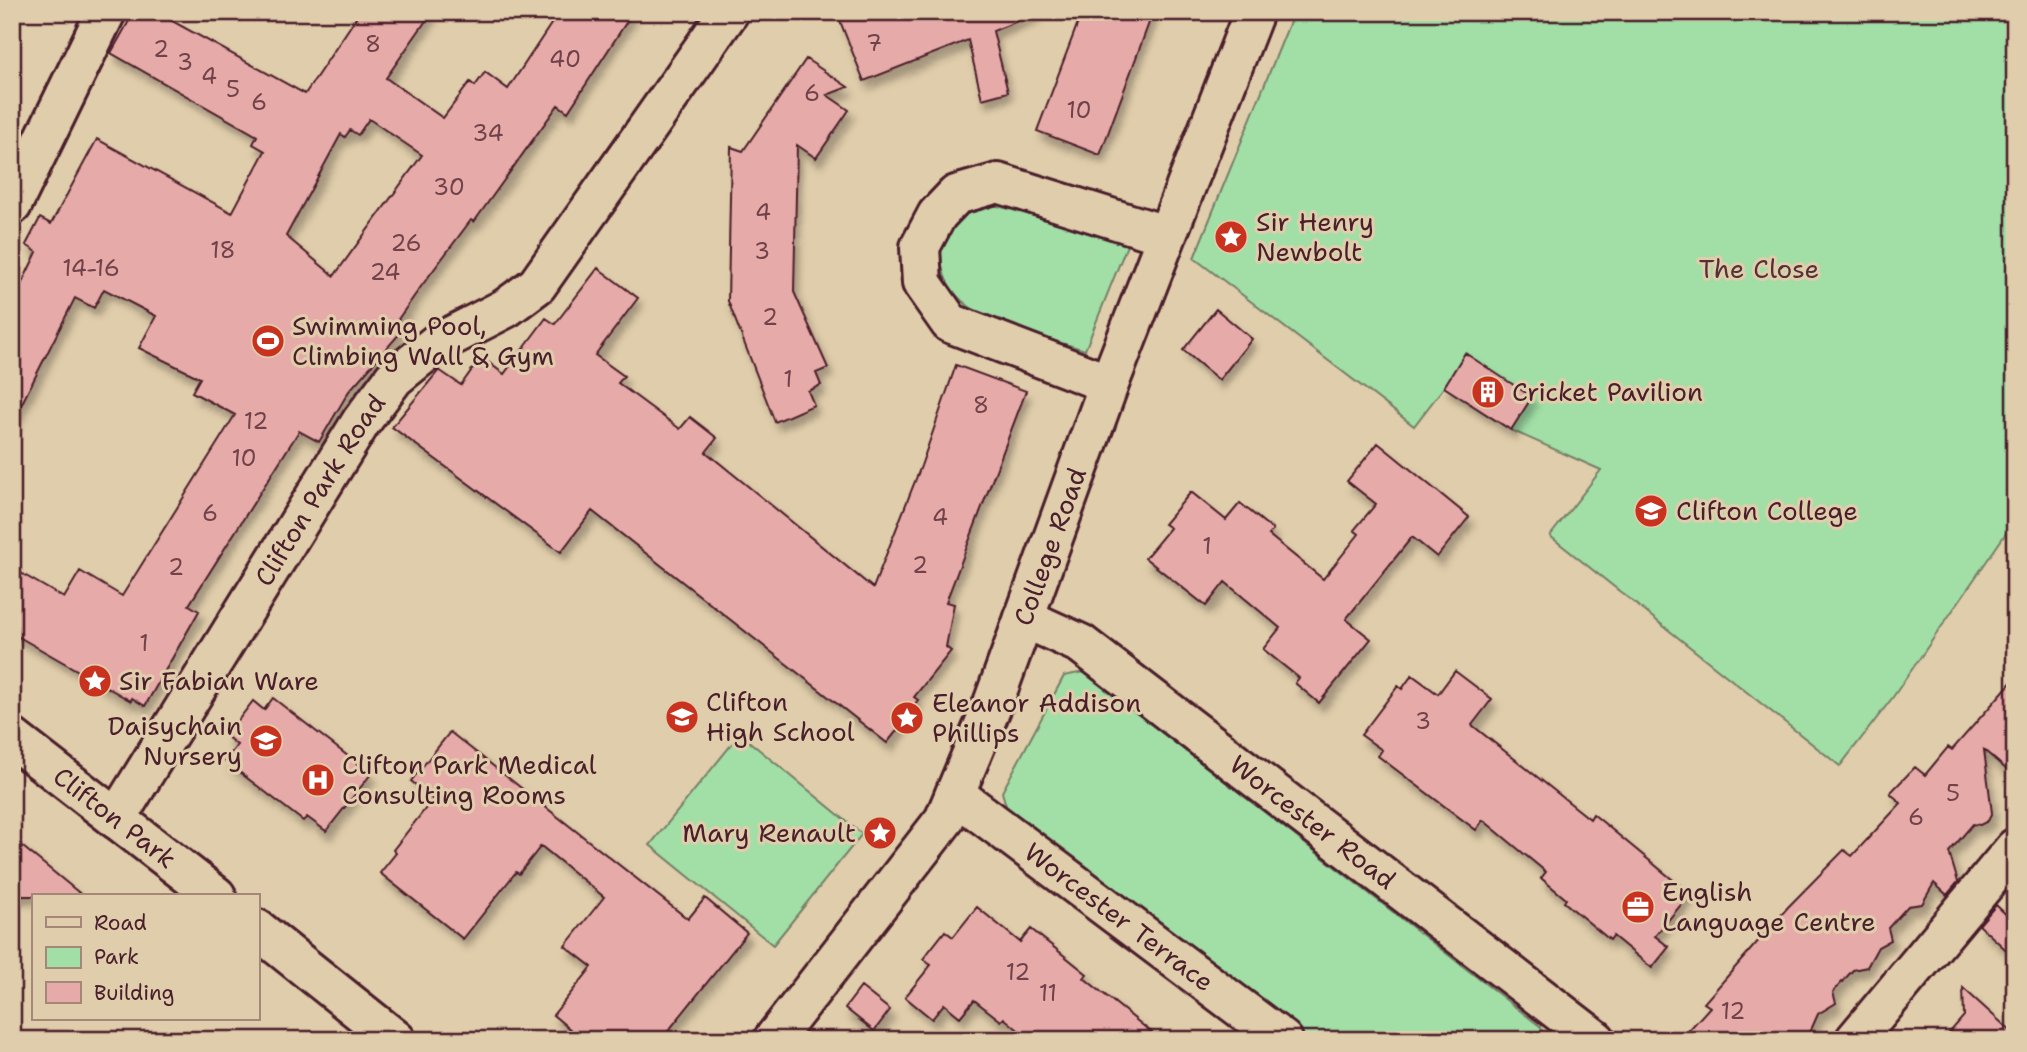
<svg xmlns="http://www.w3.org/2000/svg" width="2027" height="1052" viewBox="0 0 2027 1052" font-family="'Shantell Sans',sans-serif">
<defs>
<filter id="shadow"><feDropShadow dx="4.5" dy="8" stdDeviation="3.5" flood-color="#0004"/></filter>
</defs>
<rect width="100%" height="100%" fill="#e0cdab"/>
<filter id="ink" filterUnits="userSpaceOnUse"><feTurbulence type="fractalNoise" baseFrequency=".0143" numOctaves="2"/><feDisplacementMap in="SourceGraphic" scale="14" xChannelSelector="R" yChannelSelector="G"/><feConvolveMatrix kernelMatrix="1 2 1 2 8 2 1 2 1" color-interpolation-filters="sRGB"/></filter>
<g filter="url(#ink)">
<!-- green -->
<path fill="#a1dfa6" stroke="#767f68" stroke-width="2" d="M1294,12h721v508l-122,177 -53,69 -290,-230 51,-66 -90,-40 -67,-43 -30,39 -220,-168z
M986,203l143,37 -44,110c-50,-17 -145,-29 -144,-96 0,-31 20,-40 45,-51z
M1084,672l457,355 3,13h-240l-294,-221 -8,-27 62,-116z
M740,734l122,100 -89,111 -123,-100z"/>
<!-- building -->
<path fill="#e6aba8" stroke="#4a1f2b" stroke-width="2" fill-rule="evenodd" filter="url(#shadow)" d="M134,12h22l149,82 55,-82h72l-46,66 57,40 27,-36 5,4 10,-14 23,17 51,-77h74l-65,100 -10,-7 -84,117 -3,-2 -51,68 -26,37 8,6 -53,60 -30,51 -20,-11 -110,174 10,6 -54,95 -13,-8 -1,3 -119,-68v-65l52,30 16,-27 42,25 113,-181 -43,-23 8,-14 -61,-30 17,-32 -52,-27 -10,19 -19,-10 -63,125v-120l25,-51 -11,-7 14,-27 11,6 46,-85 135,74 33,-62 -12,-7 4,-8 -146,-83zM369,119l53,36 -88,121 -48,-40 55,-102 4,3 5,-7 8,5z
M863,12h172v2l-42,17 15,61 -26,7 -14,-59 -104,41 -24,-60z
M1082,12h71l-53,143 -63,-24z
M806,59l42,28 -21,8 22,15 -33,48 -19,-13 -3,147 34,76 -12,5 5,12 -13,6 6,14 -39,17 -47,-121 3,-154 12,4z
M598,268l40,30 -43,57 29,21 -6,7 62,46 10,-12 27,21 -11,14 167,136 48,-122 35,-101 70,26 -80,211 8,2 -8,43 5,4 -37,46 4,3 -8,10 2,2 -25,31 -295,-232 -31,41 -169,-125 47,-57 22,15 20,-28 23,17 42,-56 9,6z
M1216,309l36,30 -33,41 -36,-30z
M1465,353l67,44 -21,33 -67,-43z
M1378,443l91,74 -32,40 -25,-20 -66,82 25,20 -52,64 -24,-20 4,-5 -36,-29 17,-21 -55,-46 -19,24 -61,-48 25,-30 -6,-4 27,-32 35,28 14,-17 33,27 -4,5 54,44 36,-45 -5,-4 22,-26 -29,-23z
M1455,671l37,28 -20,26 118,94 3,-5 97,80 -35,42 14,11 -17,21 -39,-32 -3,4 -46,-38 2,-3 -25,-21 5,-6 -63,-52 -7,10 -98,-74 4,-6 -21,-15 37,-49 4,3 10,-14 26,19z
M2015,678v99l-31,-27 8,63 -4,8 -8,4 -7,-1 -24,28 9,30 -11,13 -13,-12 -12,21 -14,2 -20,22 3,12 -13,7 -11,20 -14,3 -20,22 3,11 -18,11 -7,16 -12,10h-119l30,-33 -6,-4 84,-96 56,-57 8,6 49,-53 -11,-10 25,-26 10,8 23,-28 4,3z
M273,698l98,76 -45,57 -19,-14 -4,4 -78,-60 12,-16 -11,-9 27,-35 11,9z
M450,732l238,187 17,-21 42,35 -86,107h-78l-30,-25 39,-48 -27,-21 39,-49 -63,-51 -22,28 -3,-2 -53,67 -83,-66 16,-20 -3,-3 40,-51 -22,-18z
M12,838l71,58h-71z
M1996,905l19,18v35l-36,-33z
M977,907l43,35 11,-13 56,45 -3,4 77,62h-131l-26,-22 -3,3 -27,-21 -14,17 -16,-13 -12,15 -27,-22 26,-32 -8,-6 22,-28 8,6z
M861,987l29,23 -16,21 -29,-23z
M1963,988l52,47v5h-72l21,-24z"/>
<g fill="none" stroke-linecap="round" stroke-linejoin="round">
<defs>
<g id="minor">
<path d="M12,205l94,-193"/>
<path d="M1109,384l-159,-61 -28,-40 -2,-36 17,-32 19,-20 42,-12 167,52"/>
<path id="s1" d="M1024,618l57,26 515,396"/>
<path id="s2" d="M12,738l204,158"/>
<path id="s3" d="M955,794l328,246"/>
<path id="s4" d="M116,819l245,-397 33,-44 42,-34 70,-36 31,-23 192,-273"/>
<path d="M257,929l139,111"/>
<path id="s5" d="M773,1040l171,-220 48,-114 117,-322 145,-372"/>
<path d="M1855,1040l160,-192"/>
</g>
</defs>
<!-- minor casing -->
<use href="#minor" stroke="#4a1f2b" stroke-width="44"/>
<!-- minor -->
<use href="#minor" stroke="#e0cdab" stroke-width="38"/>
</g>
</g>
<!-- icons -->
<defs>
<symbol id="sight-disc" viewBox="-11 -11 22 22"><circle r="9.5" fill="#c8321e" stroke="#e0cdab"/><path d="M0-6L1.8-2.2L6-1.7L2.9 1.2L3.7 5.4L0 3.3L-3.7 5.4L-2.9 1.2L-6-1.7L-1.8-2.2Z" fill="#fff"/></symbol>
<symbol id="stadium-disc" viewBox="-11 -11 22 22"><circle r="9.5" fill="#c8321e" stroke="#e0cdab"/><path d="M0-5a6.5 5 0 1 0 0 10a6.5 5 0 1 0 0-10ZM-3.5-1.8h7v3.6h-7Z" fill="#fff"/></symbol>
<symbol id="building-disc" viewBox="-11 -11 22 22"><circle r="9.5" fill="#c8321e" stroke="#e0cdab"/><path d="M-4-6H4V6H1V3H-1V6H-4ZM-2.5-4.3h1.7v1.8h-1.7ZM.8-4.3h1.7v1.8H.8ZM-2.5-1h1.7V.8h-1.7ZM.8-1h1.7V.8H.8Z" fill="#fff"/></symbol>
<symbol id="school-disc" viewBox="-11 -11 22 22"><circle r="9.5" fill="#c8321e" stroke="#e0cdab"/><path d="M0-5L7-2L0 1L-7-2ZM-4 1L0 2.5L4 1V4Q0 6-4 4Z" fill="#fff"/></symbol>
<symbol id="hospital-disc" viewBox="-11 -11 22 22"><circle r="9.5" fill="#c8321e" stroke="#e0cdab"/><path d="M-5-5h3v3.5h4V-5h3V5h-3V1.5h-4V5h-3Z" fill="#fff"/></symbol>
<symbol id="office-disc" viewBox="-11 -11 22 22"><circle r="9.5" fill="#c8321e" stroke="#e0cdab"/><path d="M-6-3h4V-5.5h4V-3h4V5H-6ZM-1-4.5V-3h2v-1.5ZM-6 0V1H6V0Z" fill="#fff"/></symbol>
</defs>
<g fill-rule="evenodd">
<use href="#sight-disc" x="1212" y="218" width="38" height="38"/>
<use href="#stadium-disc" x="249" y="322" width="38" height="38"/>
<use href="#building-disc" x="1469" y="373" width="38" height="38"/>
<use href="#school-disc" x="1632" y="492" width="38" height="38"/>
<use href="#sight-disc" x="76" y="662" width="38" height="38"/>
<use href="#school-disc" x="663" y="698" width="38" height="38"/>
<use href="#sight-disc" x="888" y="699" width="38" height="38"/>
<use href="#school-disc" x="247" y="722" width="38" height="38"/>
<use href="#hospital-disc" x="299" y="761" width="38" height="38"/>
<use href="#sight-disc" x="861" y="814" width="38" height="38"/>
<use href="#office-disc" x="1619" y="888" width="38" height="38"/>
</g>
<g text-anchor="middle" stroke-width="6" stroke-linejoin="round" paint-order="stroke">
<!-- number labels -->
<g font-size="23" fill="#71424a">
<text x="874" y="51">7</text>
<text x="373" y="52">8</text>
<text x="161" y="57">2</text>
<text x="565" y="67">40</text>
<text x="185" y="70">3</text>
<text x="209" y="84">4</text>
<text x="233" y="97">5</text>
<text x="812" y="101">6</text>
<text x="259" y="110">6</text>
<text x="1079" y="118">10</text>
<text x="488" y="141">34</text>
<text x="449" y="195">30</text>
<text x="763" y="220">4</text>
<text x="406" y="251">26</text>
<text x="223" y="258">18</text>
<text x="762" y="259">3</text>
<text x="91" y="276">14-16</text>
<text x="385" y="280">24</text>
<text x="770" y="325">2</text>
<text x="788" y="387">1</text>
<text x="981" y="413">8</text>
<text x="256" y="429">12</text>
<text x="244" y="466">10</text>
<text x="210" y="521">6</text>
<text x="940" y="525">4</text>
<text x="1207" y="554">1</text>
<text x="920" y="573">2</text>
<text x="176" y="575">2</text>
<text x="144" y="651">1</text>
<text x="1423" y="729">3</text>
<text x="1953" y="801">5</text>
<text x="1916" y="825">6</text>
<text x="1018" y="980">12</text>
<text x="1048" y="1001">11</text>
<text x="1733" y="1019">12</text>
</g>
<!-- poi labels -->
<g font-size="26" fill="#4a1f2b" stroke="#e0cdab" text-anchor="start">
<text x="1256" y="231">Sir Henry<tspan x="1256" dy="30">Newbolt</tspan></text>
<text x="292" y="335">Swimming Pool,<tspan x="292" dy="30">Climbing Wall &amp; Gym</tspan></text>
<text x="1512" y="401">Cricket Pavilion</text>
<text x="1676" y="520">Clifton College</text>
<text x="119" y="690">Sir Fabian Ware</text>
<text x="706" y="711">Clifton<tspan x="706" dy="30">High School</tspan></text>
<text x="932" y="712">Eleanor Addison<tspan x="932" dy="30">Phillips</tspan></text>
<text x="242" y="735" text-anchor="end">Daisychain<tspan x="242" dy="30">Nursery</tspan></text>
<text x="342" y="774">Clifton Park Medical<tspan x="342" dy="30">Consulting Rooms</tspan></text>
<text x="856" y="842" text-anchor="end">Mary Renault</text>
<text x="1662" y="901">English<tspan x="1662" dy="30">Language Centre</tspan></text>
</g>
<!-- park labels -->
<g font-size="26" fill="#533237" stroke="#e0cdab">
<text x="1759" y="278">The Close</text>
</g>
<!-- street labels -->
<g font-size="26" fill="#4a1f2b" stroke="#e0cdab">
<text dy="9" stroke="none"><textPath href="#s4" startOffset="387">Clifton Park Road</textPath></text>
<text dy="9" stroke="none"><textPath href="#s5" startOffset="572">College Road</textPath></text>
<text dy="9" stroke="none"><textPath href="#s2" startOffset="130">Clifton Park</textPath></text>
<text dy="9" stroke="none"><textPath href="#s1" startOffset="355">Worcester Road</textPath></text>
<text dy="9" stroke="none"><textPath href="#s3" startOffset="205">Worcester Terrace</textPath></text>
</g>
</g>
<!-- margin -->
<rect width="2027" height="1052" fill="none" stroke="#e0cdab" stroke-width="42"/>
<rect x="21" y="21" width="1985" height="1010" fill="none" stroke="#4a1f2b" stroke-width="2.5" filter="url(#ink)"/>
<!-- legend -->
<rect x="32" y="894" width="228" height="126" fill="#e0cdab" stroke="#a48778" stroke-width="2"/>
<rect x="46" y="917" width="35" height="10" fill="#e0cdab" stroke="#a48778" stroke-width="2"/>
<text x="94" y="930" font-size="21" fill="#4a1f2b">Road</text>
<rect x="46" y="947" width="35" height="21" fill="#a1dfa6" stroke="#a48778" stroke-width="2"/>
<text x="94" y="964" font-size="21" fill="#4a1f2b">Park</text>
<rect x="46" y="982" width="35" height="21" fill="#e6aba8" stroke="#a48778" stroke-width="2"/>
<text x="94" y="1000" font-size="21" fill="#4a1f2b">Building</text>
</svg>
